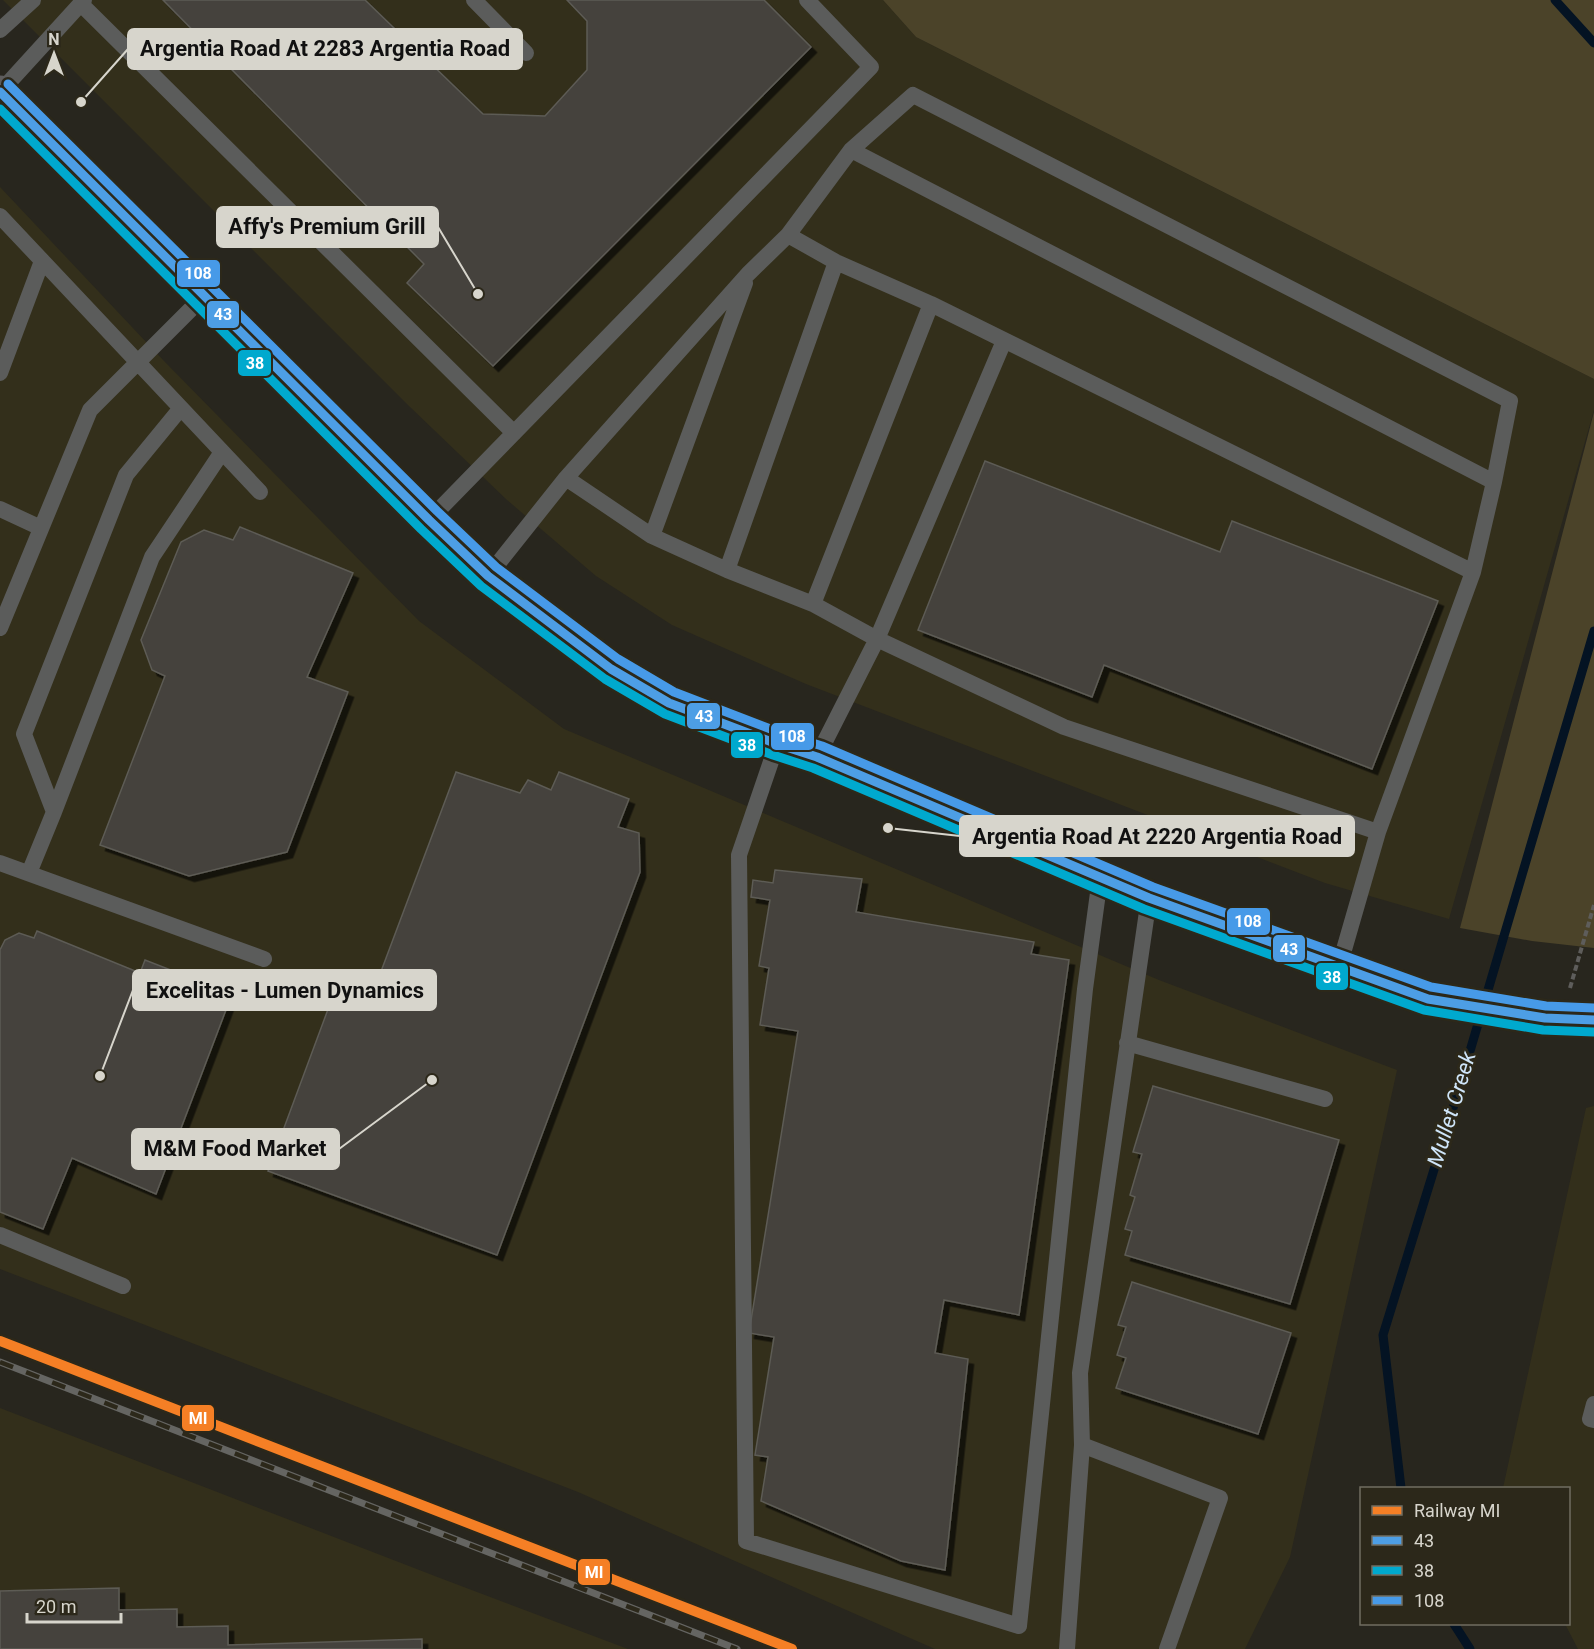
<svg xmlns="http://www.w3.org/2000/svg" width="1594" height="1649" viewBox="0 0 1594 1649" font-family="Roboto,sans-serif">
<defs>
<filter id="shadow"><feDropShadow dx="5.5" dy="5.5" stdDeviation="0" flood-color="#0009"/></filter>
</defs>
<rect width="100%" height="100%" fill="#28261e"/>
<!-- built -->
<path fill="#332f1b" d="M3,0h880l33,37 678,342v31l-145,509 -124,-36 -519,-199 -134,-59 -76,-49 -89,-76 -98,-94z
M0,187l164,174 255,260 145,108 595,251 238,90 -107,487 -45,92h-310l-357,-157 -578,-223z
M1594,1106v543h-16l-13,-25h3v-136h-65l83,-380z
M0,1408l440,170 188,71h-628z"/>
<!-- green -->
<path fill="#4b4329" d="M883,0h711v379l-678,-342z
M1594,412v536l-62,-7 -72,-13z"/>
<g fill="none" stroke-linecap="round" stroke-linejoin="round">
<!-- stream -->
<path stroke="#041323" stroke-width="9" d="M1555,0l39,43
M1401,1488l-18,-153 74,-240 137,-464
M1454,1624l16,25"/>
</g>
<!-- building -->
<path fill="#44423c" stroke="#5d5b55" stroke-width="1.5" filter="url(#shadow)" d="M163,0h202l118,114 62,2 42,-46v-49l-20,-21h197l47,47 -318,319 -86,-83 17,-19z
M985,461l235,91 12,-31 206,80 -66,168 -268,-104 -12,32 -174,-67z
M240,527l113,46 -46,104 41,15 -61,160 -98,24 -89,-31 65,-169 -13,-6 -11,-30 40,-98 23,-12 29,10z
M456,772l64,21 8,-13 23,10 8,-18 70,27 -11,28 21,6 1,39 -143,383 -229,-84 72,-194 34,13z
M775,870l87,9 -6,33 178,30 -3,12 38,6 -50,355 -75,-15 -9,53 33,6 -23,211 -44,-9 -140,-60 7,-44 -13,-2 19,-118 -25,-4 49,-302 -38,-6 9,-57 -10,-2 11,-66 -19,-3 2,-17 20,3z
M37,931l103,42 5,-13 87,34 -76,200 -84,-36 -29,71 -43,-17v-262l5,-10 14,-7 15,5z
M1153,1086l186,54 -49,164 -165,-49 7,-24 -7,-2 10,-32 -5,-2 12,-41 -9,-2z
M1132,1282l159,51 -33,101 -142,-46 10,-30 -9,-3 9,-28 -8,-2z
M119,1588v22l58,-1v18l51,-1v19l194,-6v10h-422v-58z"/>
<g fill="none" stroke-linecap="round" stroke-linejoin="round">
<!-- path -->
<path stroke="#5e5d5b" stroke-width="4" stroke-dasharray="6 3" stroke-linecap="butt" d="M1570,988l24,-83"/>
<!-- lane -->
<path stroke="#5b5c5b" stroke-width="16" d="M474,0l52,53
M81,4l433,429
M0,30l33,-30
M0,92l84,-92
M851,150l643,332
M0,216l260,276
M788,235l48,27 95,42 542,268
M0,373l42,-112
M566,478l86,58 75,34 86,34 64,35 187,88 314,105
M0,509l41,19
M429,520l442,-453 -64,-67
M652,536l93,-253
M727,570l109,-308
M488,576l78,-98 182,-204 40,-39 63,-85 62,-55 597,306 -16,81 -21,90 -95,260 -39,135
M813,604l118,-300
M0,628l90,-218 114,-114
M777,744l-38,111 7,686 273,85 66,-637 15,-111
M817,757l60,-118 127,-298
M54,812l98,-255 70,-105
M0,863l264,96
M29,873l25,-61 -30,-78 102,-259 55,-67
M1127,1043l198,56
M0,1235l123,51
M1594,1404l-4,15 4,1
M1082,1445l138,53 -53,151
M1067,1649l15,-204 -2,-72 69,-475"/>
<!-- secondary -->
<path stroke="#5e5d5d" stroke-width="33" d="M0,92l204,204 225,224 59,56 123,93 58,34 108,41 40,13 332,141 279,101 117,19 49,2"/>
<defs>
<path id="rail" d="M0,1362l737,287"/>
</defs>
<!-- rail casing -->
<use href="#rail" stroke="#656562" stroke-width="7"/>
<!-- rail -->
<use href="#rail" stroke="#2c281a" stroke-width="4.5" stroke-dasharray="14" stroke-linecap="butt"/>
<defs>
<path id="bus-1" d="M0,92l429,428 59,56 123,93 58,34 108,41 40,13 332,141 279,101 117,19 49,2"/>
<path id="bus-2" d="M0,109l421,420 60,57 124,93 60,35 108,41 40,13 331,141 280,101 119,20 51,2"/>
<path id="bus-3" d="M8,84l429,427 59,56 122,92 56,33 107,41 41,13 331,141 278,100 115,19 48,2"/>
</defs>
<!-- bus-1 casing -->
<use href="#bus-1" stroke="#2c281a" stroke-width="14"/>
<!-- bus-2 casing -->
<use href="#bus-2" stroke="#2c281a" stroke-width="14"/>
<!-- bus-3 casing -->
<use href="#bus-3" stroke="#2c281a" stroke-width="14"/>
<!-- bus-1 -->
<use href="#bus-1" stroke="#4d9ee5" stroke-width="9"/>
<!-- bus-2 -->
<use href="#bus-2" stroke="#00a9ce" stroke-width="9"/>
<!-- bus-3 -->
<use href="#bus-3" stroke="#479ae8" stroke-width="9"/>
<defs>
<path id="rail-1" d="M0,1341l792,308"/>
</defs>
<!-- rail-1 casing -->
<use href="#rail-1" stroke="#2c281a" stroke-width="15"/>
<!-- rail-1 -->
<use href="#rail-1" stroke="#f57f25" stroke-width="10"/>
</g>
<g text-anchor="middle" stroke-width="6" stroke-linejoin="round" paint-order="stroke">
<!-- water labels -->
<g font-size="22" font-style="italic" fill="#cfe5f9" stroke="#2c281a">
<text transform="translate(1451 1109) rotate(-73)" y="8">Mullet Creek</text>
</g>
</g>
<!-- callouts -->
<path fill="none" stroke="#d7d5cc" stroke-width="2" d="M81 102L128 49M478 294L438 227M888 828L960 836M100 1076L133 990M432 1080L339 1149"/>
<g fill="#d7d5cc" stroke="#2c281a" stroke-width="2">
<circle cx="81" cy="102" r="6"/>
<circle cx="478" cy="294" r="6"/>
<circle cx="888" cy="828" r="6"/>
<circle cx="100" cy="1076" r="6"/>
<circle cx="432" cy="1080" r="6"/>
</g>
<g fill="#d7d5cc" stroke="#d7d5cc" stroke-width="2">
<rect x="128" y="29" width="394" height="40" rx="6"/>
<rect x="217" y="207" width="221" height="40" rx="6"/>
<rect x="960" y="816" width="394" height="40" rx="6"/>
<rect x="133" y="970" width="303" height="40" rx="6"/>
<rect x="132" y="1129" width="207" height="40" rx="6"/>
</g>
<g font-size="22" text-anchor="middle" font-weight="bold" fill="#111">
<text x="325" y="56">Argentia Road At 2283 Argentia Road</text>
<text x="327" y="234">Affy's Premium Grill</text>
<text x="1157" y="844">Argentia Road At 2220 Argentia Road</text>
<text x="285" y="998">Excelitas - Lumen Dynamics</text>
<text x="235" y="1156">M&amp;M Food Market</text>
</g>
<g stroke="#2c281a" stroke-width="2">
<rect x="176" y="259" width="45" height="29" rx="6" fill="#479ae8"/>
<rect x="206" y="300" width="34" height="29" rx="6" fill="#4d9ee5"/>
<rect x="237" y="349" width="35" height="28" rx="6" fill="#00a9ce"/>
<rect x="686" y="702" width="35" height="28" rx="6" fill="#4d9ee5"/>
<rect x="770" y="722" width="45" height="29" rx="6" fill="#479ae8"/>
<rect x="730" y="731" width="34" height="28" rx="6" fill="#00a9ce"/>
<rect x="1226" y="907" width="45" height="29" rx="6" fill="#479ae8"/>
<rect x="1272" y="934" width="34" height="29" rx="6" fill="#4d9ee5"/>
<rect x="1315" y="962" width="34" height="29" rx="6" fill="#00a9ce"/>
<rect x="181" y="1404" width="34" height="28" rx="6" fill="#f57f25"/>
<rect x="577" y="1558" width="34" height="28" rx="6" fill="#f57f25"/>
</g>
<g font-size="16" text-anchor="middle" font-weight="bold" fill="#fff">
<text x="198" y="279">108</text>
<text x="223" y="320">43</text>
<text x="255" y="369">38</text>
<text x="704" y="722">43</text>
<text x="792" y="742">108</text>
<text x="747" y="751">38</text>
<text x="1248" y="927">108</text>
<text x="1289" y="955">43</text>
<text x="1332" y="983">38</text>
<text x="198" y="1424">MI</text>
<text x="594" y="1578">MI</text>
</g>
<!-- legend -->
<rect x="1360" y="1487" width="210" height="138" fill="#2c281a" stroke="#706d61" stroke-width="1.5"/>
<rect x="1372" y="1506" width="30" height="9" fill="#f57f25" stroke="#706d61" stroke-width="1.5"/>
<text x="1414" y="1517" font-size="18" fill="#d7d5cc">Railway MI</text>
<rect x="1372" y="1536" width="30" height="9" fill="#4d9ee5" stroke="#706d61" stroke-width="1.5"/>
<text x="1414" y="1547" font-size="18" fill="#d7d5cc">43</text>
<rect x="1372" y="1566" width="30" height="9" fill="#00a9ce" stroke="#706d61" stroke-width="1.5"/>
<text x="1414" y="1577" font-size="18" fill="#d7d5cc">38</text>
<rect x="1372" y="1596" width="30" height="9" fill="#479ae8" stroke="#706d61" stroke-width="1.5"/>
<text x="1414" y="1607" font-size="18" fill="#d7d5cc">108</text>
<!-- north arrow -->
<g transform="translate(54 54)" stroke="#2c281a" stroke-width="4.5" paint-order="stroke">
<path d="M0-4.5L10 22L0 15L-10 22Z" fill="#d7d5cc"/>
<text y="-9" font-size="16" font-weight="bold" text-anchor="middle" fill="#d7d5cc">N</text>
</g>
<!-- scale -->
<path d="M27 1613v9h94v-9" fill="none" stroke="#d7d5cc" stroke-width="3"/>
<text x="36" y="1613" font-size="18" fill="#d7d5cc" stroke="#2c281a" stroke-width="4.5" paint-order="stroke">20 m</text>
</svg>
